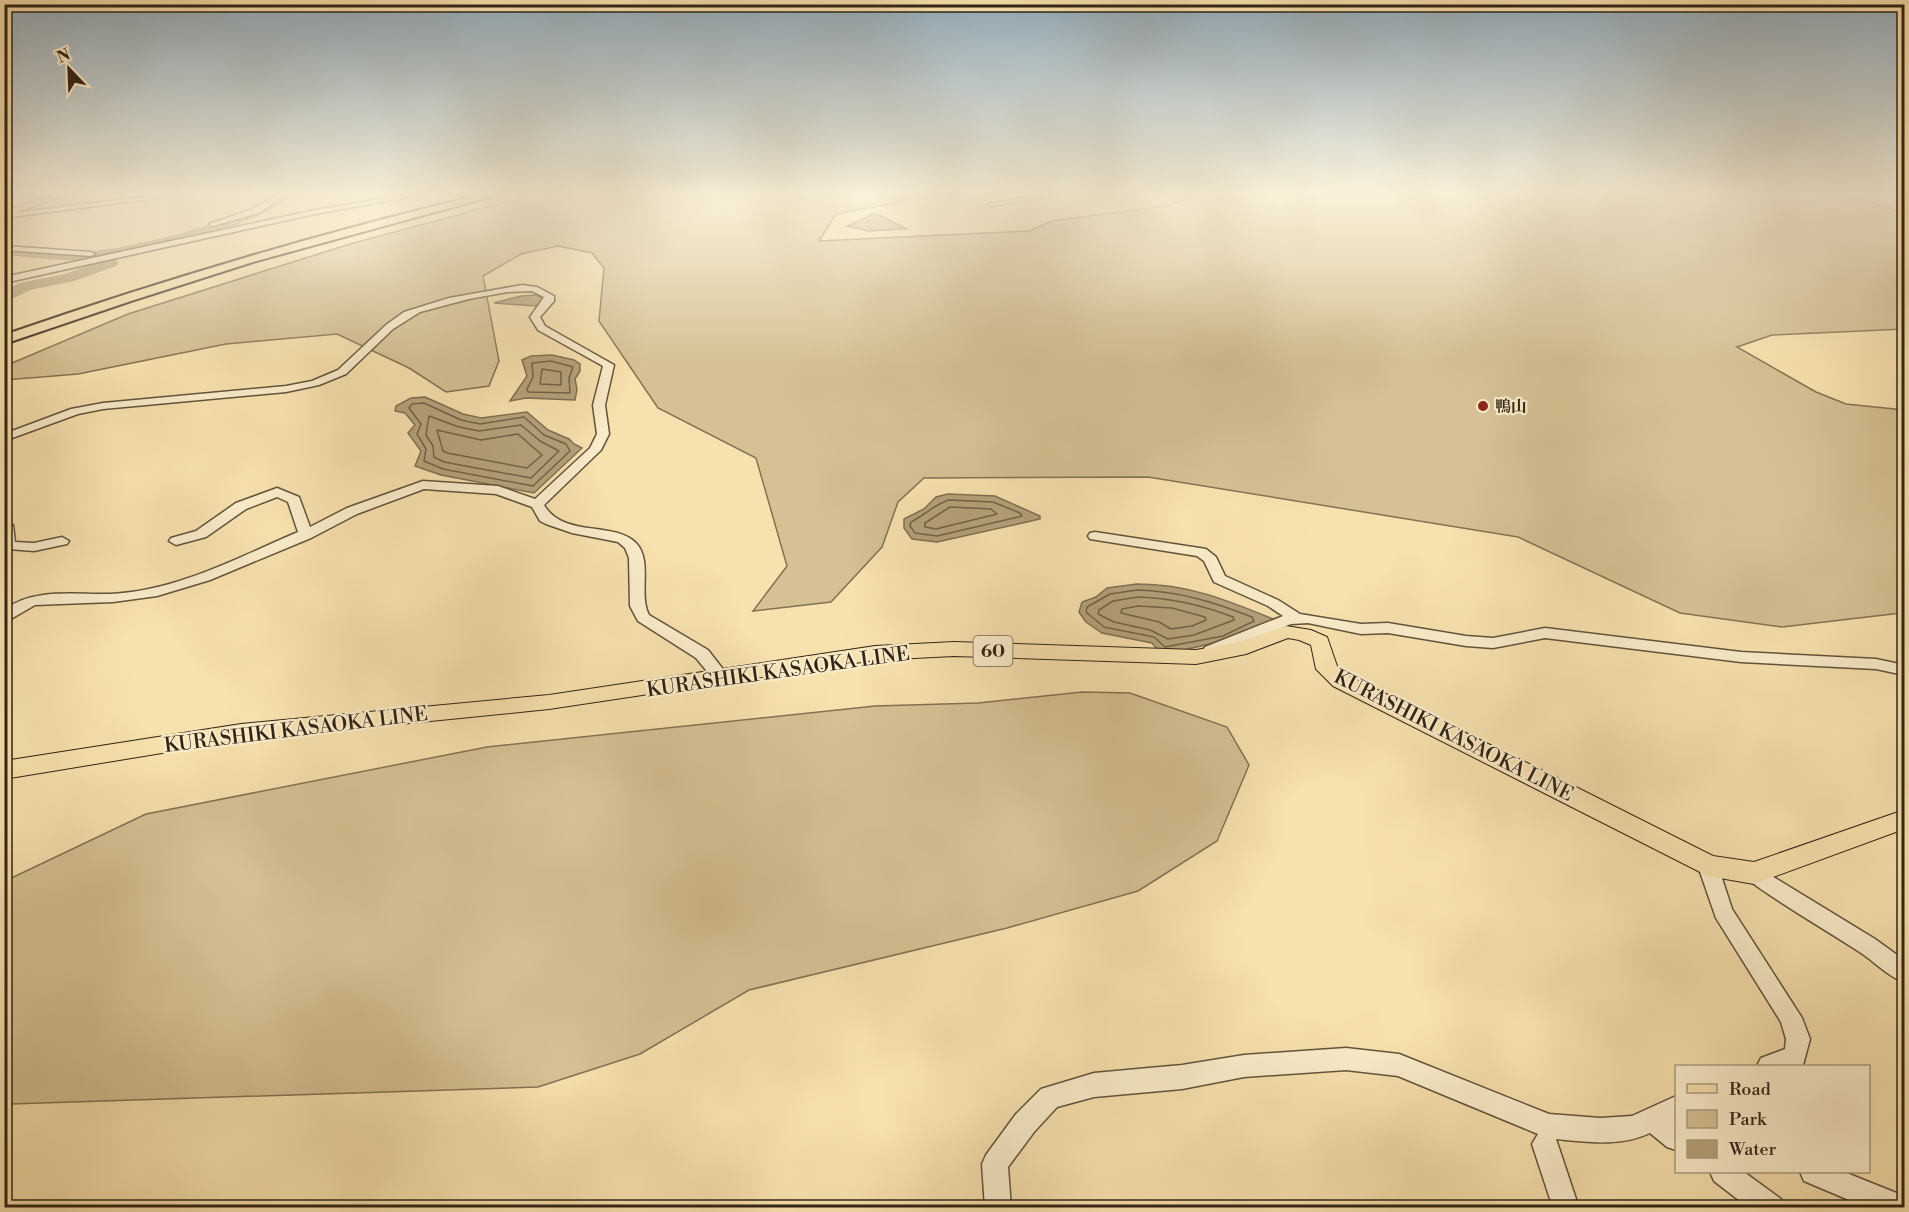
<svg xmlns="http://www.w3.org/2000/svg" width="1909" height="1212" viewBox="0 0 1909 1212" font-family="'Libre Bodoni','Noto Serif JP',serif">
<rect width="100%" height="100%" fill="#f7e1ae"/>
<filter id="stains"><feTurbulence type="fractalNoise" baseFrequency=".00333" numOctaves="4"/><feColorMatrix values="0 0 0 0 .2 0 0 0 0 .09 0 0 0 0 .02 0 0 0 .5 -.17"/></filter>
<radialGradient id="worn" r=".72"><stop offset=".6" stop-color="#630" stop-opacity="0"/><stop offset="1" stop-color="#630" stop-opacity=".3"/></radialGradient>
<!-- green -->
<path fill="#d5c194" stroke="#837254" stroke-width="1.5" d="M547,194h419l-65,8 -65,12 -17,27 210,-10 23,-10 119,-16 28,-11h638l54,13 13,11v111l-132,6 -35,12 79,45 30,12 58,6v201l-3,2 -119,14 -102,-14 -162,-76 -370,-60 -224,1 -26,24 -16,45 -51,55 -78,9 34,-45 -31,-108 -98,-50 -59,-87 5,-53 -12,-15 -34,-7 -37,8 -38,22 16,85 -10,25 -43,6 -37,-24 -72,-34 -111,10 -148,30 -73,6v-14l123,-52 222,-70 148,-40z
M1082,692l48,1 97,34 22,38 -32,76 -79,50 -131,37 -258,62 -109,64 -102,33 -527,17 -6,2v-225l141,-67 341,-67 388,-41 103,-3z"/>
<!-- water -->
<path fill="#b4a17a" stroke="#806f51" stroke-width="1.5" d="M875,213l32,16 -39,2 -21,-5z
M536,295l9,4 -9,7 -42,-3 27,-7z
M552,355l22,5 6,4v7l-5,8 2,10 -2,11 -49,-2 -16,3 17,-25 -5,-16 9,-4z
M425,397l38,17 18,4 46,-6 21,18 21,9 5,5 8,4 -48,45 -93,-18 -26,-9 6,-15 -13,-18 7,-8 -10,-12 -10,-2 1,-5 15,-8z
M948,494l47,2 45,20v3l-103,23 -25,-3 -8,-11v-9l20,-10 12,-12z
M1137,584c51,0 90,16 136,35 -23,18 -83,30 -112,35l-9,-11 -50,-10 -16,-11 -7,-10 3,-10 14,-5 11,-9z"/>
<g fill="none" stroke-linecap="round" stroke-linejoin="round">
<!-- shore -->
<path stroke="#726247" stroke-width="1.5" d="M551,361l22,6 -4,11 1,15 -42,-1 -1,-3 6,-12 -1,-14z
M542,369l19,3v13l-21,-1z
M424,403l37,17 19,4 44,-7 20,18 22,9 4,7 -37,35 -90,-17 -19,-8 2,-12 -9,-15 4,-10 -12,-16 3,-4z
M429,416l30,11 20,4 42,-6 19,16 19,10 -28,27 -87,-16 -10,-5 -1,-11 -7,-11z
M437,430l44,10 37,-6 24,21 -15,13 -80,-15 -4,-2z
M949,500l44,2 27,11 2,3 -85,20 -22,-3 -5,-7 1,-4c14,-7 24,-18 38,-22z
M950,507l41,2 6,5 -61,15 -11,-2v-4z
M1137,590c41,1 77,12 115,27l2,4 -31,15 -58,11 -11,-10 -50,-10 -18,-15 1,-5 23,-13z
M1138,597c33,1 64,8 95,20l1,3 -40,15 -26,4 -18,-9 -36,-8 -16,-8 1,-4 14,-9z
M1138,606l34,2 33,9 1,3 -14,6 -21,3 -12,-7 -38,-9 1,-4z"/>
<!-- river -->
<path fill="#b4a17a" fill-rule="evenodd" d="M278,194h15c-27,32 -163,63 -206,66 -27,2 -56,-3 -83,-5v-8l81,5 33,-4 61,-14 70,-23z
M111,258l5,2 3,3 -3,3 -42,15 -44,9 -26,13v-12l15,-8 46,-9z"/>
<defs>
<path id="minor" d="M168,194h21l-185,24v-4z
M278,194h9l-28,19 -46,13 -4,-2 44,-15z
M410,194h16l-111,20 -311,69v-6l311,-67z
M1045,194h18l-72,12 -4,-2z
M4,246l87,6 4,2 -4,2 -87,-6z
M522,285l15,2 17,9v5l-14,16 5,9 69,39 -9,40 4,29 -8,16 -57,55c19,33 71,16 92,38 17,18 2,51 13,72l59,35 21,27 -2,4h-12l-19,-23 -58,-37 -8,-15 -1,-48 -4,-10 -7,-6 -46,-9 -26,-9 -6,-3 -8,-14 -36,-13 -72,-5 -67,25 -46,24 -101,42 -53,16 -44,6 -78,3 -31,18v-13c30,-23 72,-15 107,-16 66,-3 128,-37 187,-62l-10,-30 -11,-5 -31,12 -40,28 -30,8 -7,-4 2,-3 25,-7 40,-28 41,-15 22,9 11,30 37,-19 76,-27 75,5 37,13 55,-51 7,-14 -4,-29 10,-39 -65,-36 -8,-13 14,-20 -12,-6 -25,1 -38,7 -49,13 -27,17 -47,45 -27,11 -33,7 -183,17 -25,5 -74,27v-7l67,-25 32,-6 183,-17 26,-5 26,-11 48,-45 18,-13 45,-14z
M4,524l9,1 2,17 19,1 28,-6 7,4 -2,3 -33,7 -26,-2 -4,-1z
M1095,532l111,17 10,8 9,19 53,24 22,14 61,10 27,-1 78,13 27,2 52,-10 196,24 135,7 28,6v10l-28,-6 -135,-7 -196,-24 -52,10 -27,-2 -78,-13 -27,1 -53,-11 -17,1 -80,32 -8,-5 2,-4 78,-31 -15,-10 -54,-24 -10,-21 -7,-5 -107,-17 -2,-3 2,-3z
M1708,858l7,2 3,6 14,43 70,109 8,21 -7,26 -46,1 4,-8 24,-9 1,-10 -5,-17 -65,-104 -18,-52 3,-6z
M1754,865l121,74 29,21v22c-16,-5 -31,-22 -46,-31 -37,-24 -76,-46 -111,-72l-3,-6 3,-6z
M1346,1048l53,6 150,60 51,4 32,-2 44,-20v54l-9,-3 -17,-14c-30,14 -62,9 -94,6l23,69h-26l-21,-64 6,-10 -140,-58 -52,-6 -102,7 -62,12 -88,8 -37,10 -23,25 -26,35 3,41h-26l-3,-44 4,-9 30,-41 25,-25 53,-16 88,-8 62,-10z
M1710,1172h34l37,27 4,9h-36l-35,-27z
M1800,1172h44l60,24v12h-36l-64,-27z"/>
<path id="major" d="M55,194h14l-65,23v-6z
M1893,194h11v4l-9,-2z
M1286,626l25,4 16,7 10,29 12,10 209,102 155,78 41,6 150,-52v19l-150,55 -46,-8 -375,-190 -17,-17 -5,-24 -12,-5 -11,-2 -42,16 -50,10 -242,-8 -79,4 -326,49 -308,31 -237,39v-18l237,-37 308,-29 326,-49 79,-4 242,8 39,-7z"/>
<path id="highway" d="M483,194h18l-248,68 -122,39 -127,43v-9c158,-55 317,-102 479,-141z"/>
</defs>
<!-- minor casing -->
<use href="#minor" stroke="#62533a" stroke-width="3"/>
<!-- major casing -->
<use href="#major" stroke="#312414" stroke-width="2"/>
<!-- highway casing -->
<use href="#highway" stroke="#312414" stroke-width="4"/>
<!-- minor -->
<use href="#minor" fill="#faecca" fill-rule="evenodd"/>
<!-- major -->
<use href="#major" fill="#f7e1ae" fill-rule="evenodd"/>
<!-- highway -->
<use href="#highway" fill="#f7e1ae" fill-rule="evenodd"/>
</g>
<!-- sky -->
<linearGradient id="sky" x2="0" y2="1"><stop stop-color="#93acbc"/><stop offset="0.53" stop-color="#fbf2db"/><stop offset="1" stop-color="#fbf2db" stop-opacity="0"/></linearGradient>
<rect width="1909" height="364" fill="url(#sky)"/>
<!-- markers -->
<circle fill="#8f2418" stroke="#faecca" stroke-width="2" cx="1483" cy="406" r="6"/>
<g text-anchor="middle" stroke-width="4.5" stroke-linejoin="round" paint-order="stroke">
<!-- far-poi labels -->
<g font-size="16" font-weight="bold" fill="#312414" stroke="#faecca" text-anchor="start">
<text x="1495" y="412">鴨山</text>
</g>
<!-- shield labels -->
<rect fill="#faecca" stroke="#6d604b" stroke-width="1.5" x="973.5" y="636" width="39" height="30" rx="4.5"/>
<g font-size="18" font-weight="bold" fill="#312414">
<text x="993" y="657">60</text>
</g>
<!-- street labels -->
<g font-size="20" fill="#312414" stroke="#faecca">
<text transform="translate(778 671) rotate(-8)" y="7">KURASHIKI KASAOKA LINE</text>
<text transform="translate(296 729) rotate(-7)" y="7">KURASHIKI KASAOKA LINE</text>
<text transform="translate(1454 735) rotate(27)" y="7">KURASHIKI KASAOKA LINE</text>
</g>
</g>
<!-- margin -->
<rect width="1909" height="1212" fill="none" stroke="#f7e1ae" stroke-width="24"/>
<rect x="6" y="6" width="1897" height="1200" fill="none" stroke="#312414" stroke-width="3"/>
<rect x="12" y="12" width="1885" height="1188" fill="none" stroke="#312414" stroke-width="1.5"/>
<!-- legend -->
<rect x="1675" y="1065" width="195" height="108" fill="#faecca" stroke="#aa9c81" stroke-width="1.5"/>
<rect x="1687" y="1084" width="30" height="9" fill="#f7e1ae" stroke="#aa9c81" stroke-width="1.5"/>
<text x="1729" y="1095" font-size="18" fill="#312414">Road</text>
<rect x="1687" y="1110" width="30" height="18" fill="#d5c194" stroke="#aa9c81" stroke-width="1.5"/>
<text x="1729" y="1125" font-size="18" fill="#312414">Park</text>
<rect x="1687" y="1140" width="30" height="18" fill="#b4a17a" stroke="#aa9c81" stroke-width="1.5"/>
<text x="1729" y="1155" font-size="18" fill="#312414">Water</text>
<!-- north arrow -->
<g transform="translate(69 69) rotate(337)" stroke="#faecca" stroke-width="4.5" paint-order="stroke">
<path d="M0-4.5L10 22L0 15L-10 22Z" fill="#312414"/>
<text y="-9" font-size="16" font-weight="bold" text-anchor="middle" fill="#312414">N</text>
</g>
<rect width="100%" height="100%" filter="url(#stains)"/>
<rect width="100%" height="100%" fill="url(#worn)"/>
</svg>
